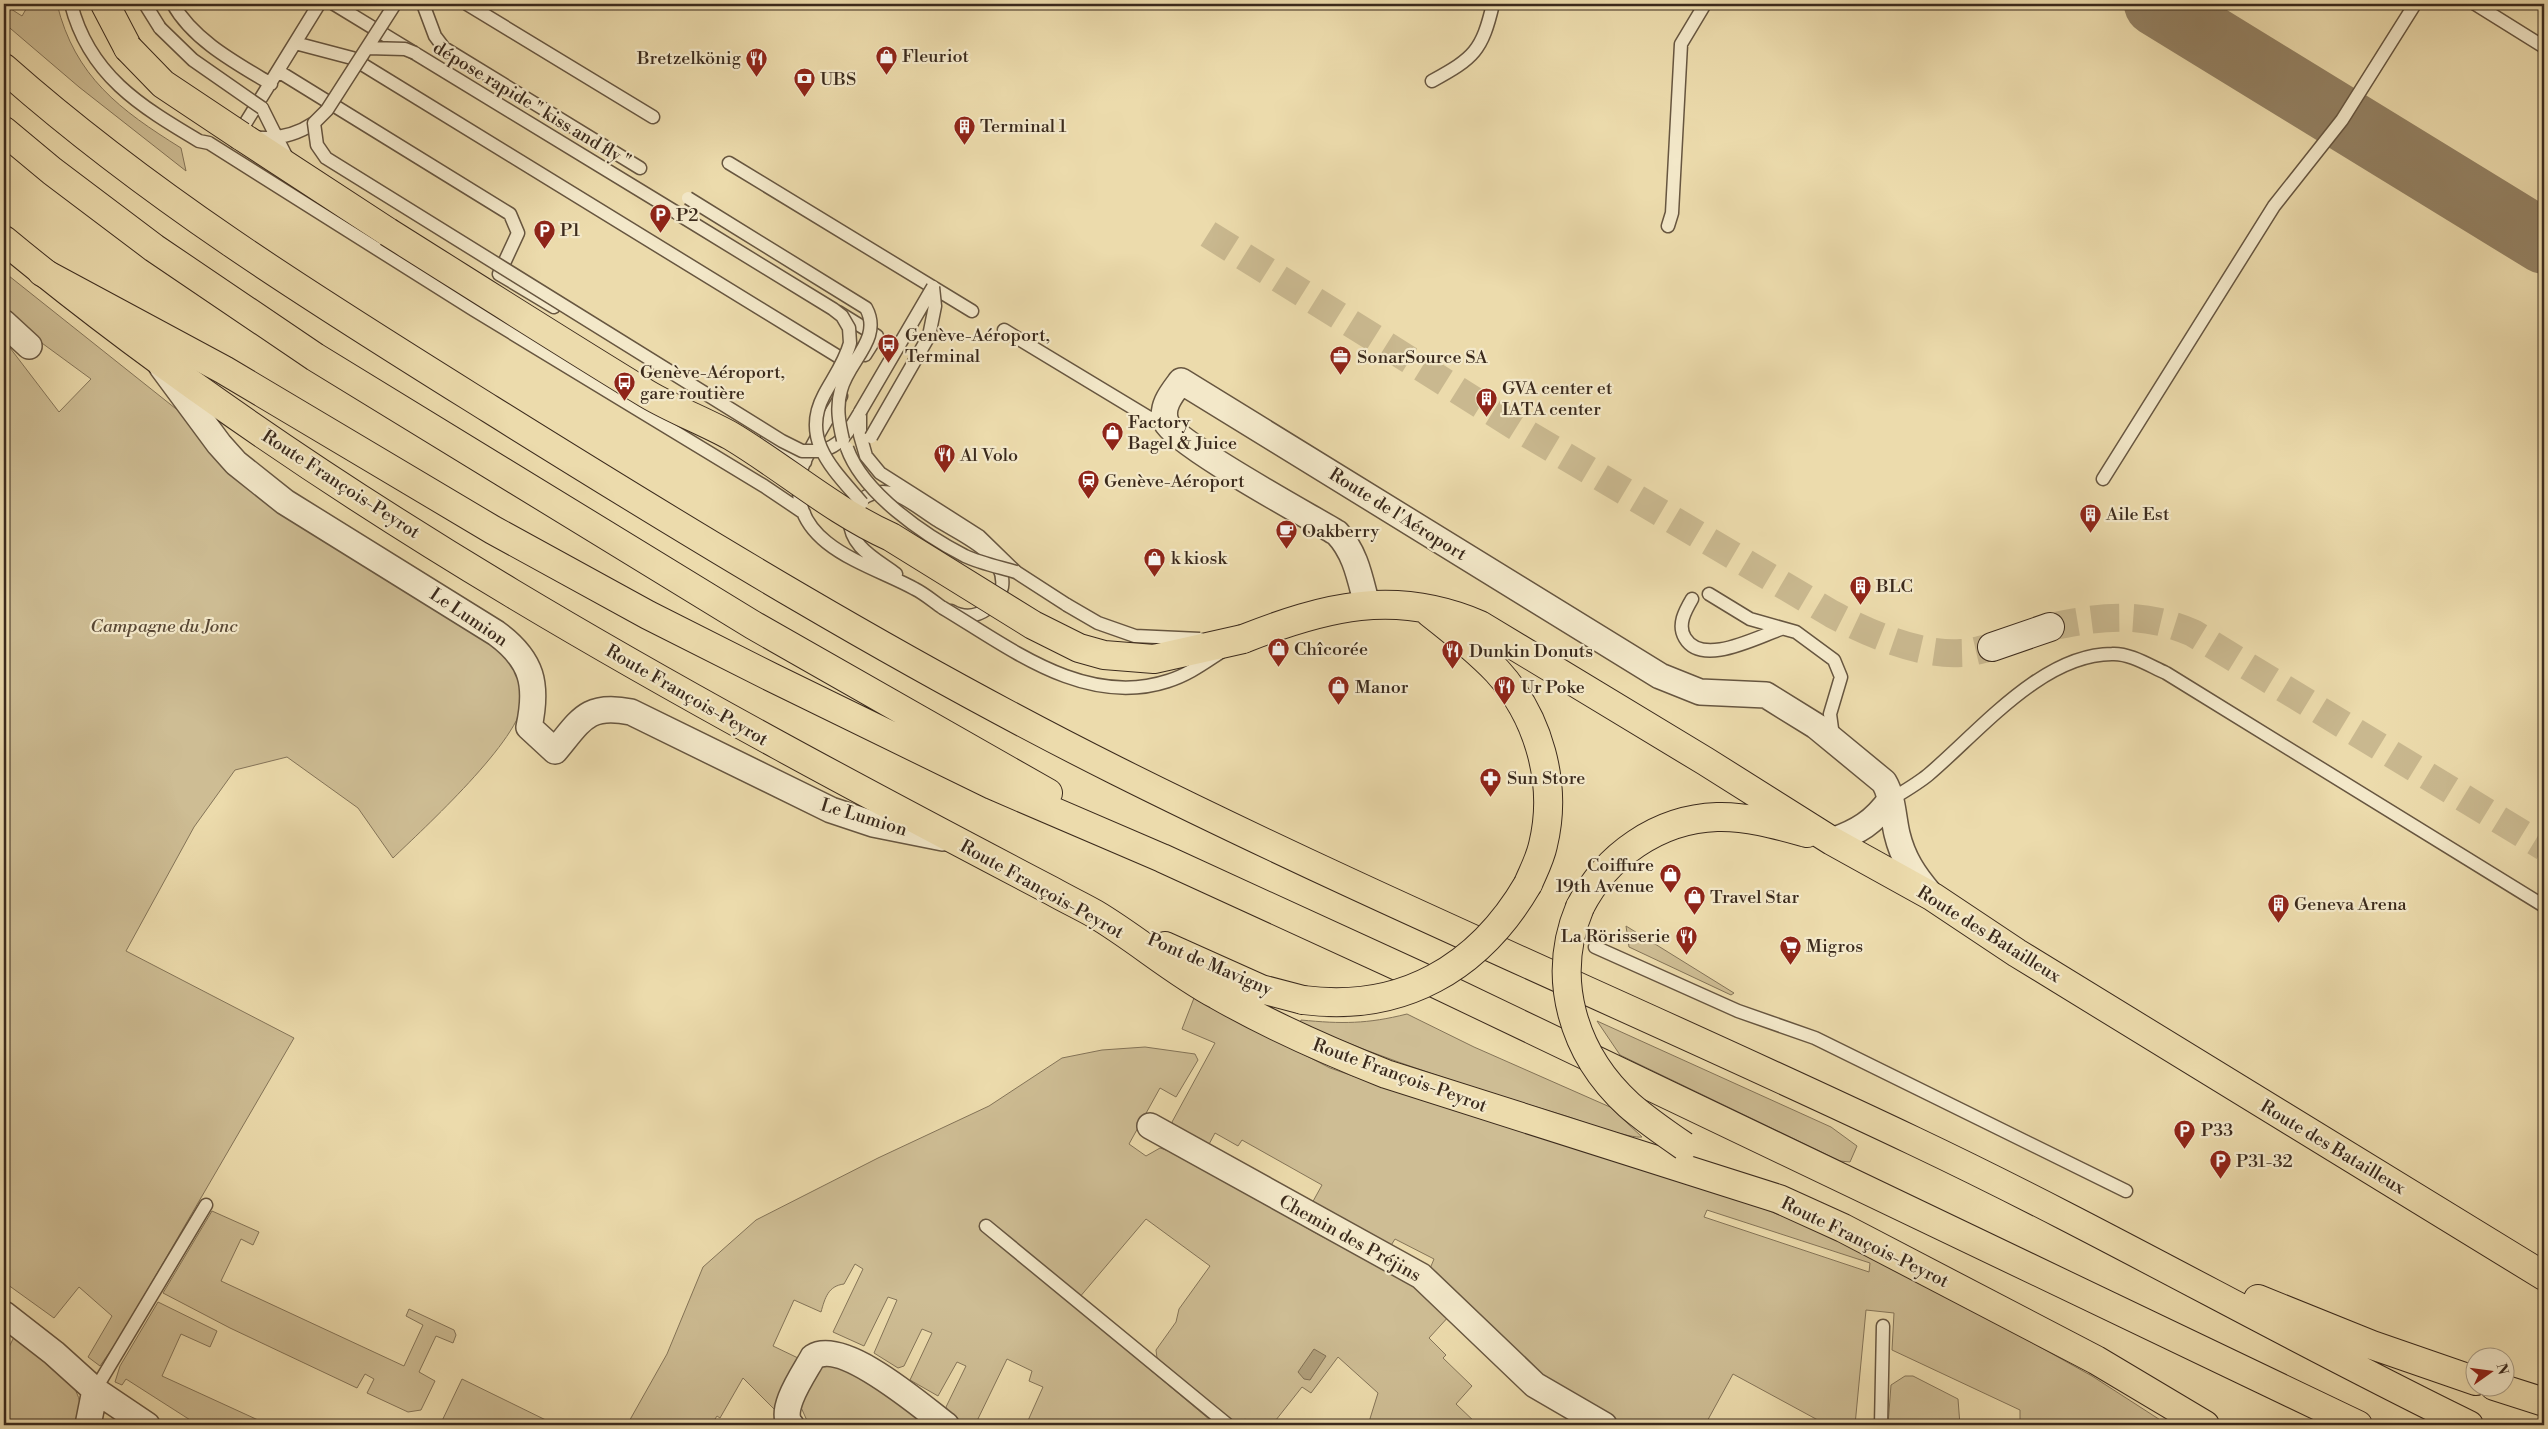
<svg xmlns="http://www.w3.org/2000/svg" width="2548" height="1429" viewBox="0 0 2548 1429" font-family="'Libre Bodoni',serif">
<rect width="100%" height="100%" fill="#ecdbac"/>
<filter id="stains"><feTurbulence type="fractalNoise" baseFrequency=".004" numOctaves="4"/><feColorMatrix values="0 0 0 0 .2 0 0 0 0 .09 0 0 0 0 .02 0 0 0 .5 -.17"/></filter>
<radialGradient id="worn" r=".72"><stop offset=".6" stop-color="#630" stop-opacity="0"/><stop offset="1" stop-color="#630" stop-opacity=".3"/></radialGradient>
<!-- green -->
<path fill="#cebd94" stroke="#847458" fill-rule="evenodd" d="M29,4h28c18,73 63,106 124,144l5,23 -107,-84 -75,-64v-5l7,-9 11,7z
M4,272l176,140 31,39 49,47 245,155c8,13 18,30 18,46 0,39 -101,131 -130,159l-35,-50 -71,-51 -52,13 -41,57 -68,124 168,87 -174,299 -20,29 -12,-9 24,-41 -33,-29 -25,31 -50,-36v-942l55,72 32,-33 -56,-41 -31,-29z
M1626,926l108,67 -3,2 -102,-48z
M1194,998l136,70 95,33 283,86 87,34 108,51 92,50 97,54 76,49h-148v-15l-128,-60 2,-37 -28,-3 -11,115h-28l-94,-51 -28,51h-82l-80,-44 -114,-110 5,-12 -39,-20 -5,8 -79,-42 11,-20 -80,-45 -4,6 -23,-13 -8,15 -32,-20 -3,-6 43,-79 -33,-14zM1707,1210l163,53 -1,9 -165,-55z
M1407,1014l67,33 136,60 32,30c-11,2 -59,-15 -73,-20 -91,-28 -181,-55 -269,-94l1,-3c41,4 66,4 106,-6z
M1597,1021l234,106 26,19 -7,16 -10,-1 -220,-106z
M1145,1047l50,7 3,6 -22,37 -16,-9 -31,56 17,12 14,-8 12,4 149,84 94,46 36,32 -22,24 17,17 -3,3 29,28 -16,18 22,21h-110l10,-32 -40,-36 -27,36 -9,-6 -30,38h-19l-8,-6 -7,6 -81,-67 -1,-8 20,-28 3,-13 31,-43 -64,-47 -73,86 143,120h-190l17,-38 -14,-6 3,-10 -25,-12 -32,66h-16l-6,-5 -7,-13 20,-41 -9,-4 -19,34 -28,-16 22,-47 -10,-4 -18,37 -6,2 -24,-15 23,-53 -9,-3 -24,49 -31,-14 30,-63 -8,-5 -11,20c-16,2 -19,14 -23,28l-27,-12 -21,46 25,12 -23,52 -32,-32 -23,40 -3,-2 -6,9h-84l40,-71 36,-87 53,-47 122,-62 111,-52 73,-48 40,-8z
M212,1211l47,21 -6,13 -12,-6 -20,42 183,85 19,-41 -17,-9 3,-7 45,21 2,5 -3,8 -17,-7 -17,36 16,9 -14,29 -13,2 -41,-19 7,-14 -9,-5 -8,14 -127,-60 -67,-35z
M158,1302l59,29 -7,16 -29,-13 -19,42 107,49h-71l-72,-46 -4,6 -7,-3 5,-16z
M14,1337c25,17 65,38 67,73 0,5 -3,11 -4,15h-73v-68z
M822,1364h20l95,61h-128l-10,-22z
M1905,1376h8l45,23 2,26h-72l3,-40z
M462,1379l94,46h-116z"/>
<!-- water -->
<path fill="#b09f7b" stroke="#817055" d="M1314,1349l12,7 -16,24 -6,-1 -6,-7z"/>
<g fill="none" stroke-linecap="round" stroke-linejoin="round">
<!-- taxiway -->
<path stroke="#948264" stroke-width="64" d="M2156,4l388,238"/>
<!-- secondary-tunnel -->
<path stroke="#c9b88f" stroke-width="28" stroke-dasharray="28 14" stroke-linecap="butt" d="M1208,234l318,199 306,181c36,19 88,42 129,39 10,0 21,-4 31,-6
M2050,627c53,-11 92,-16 143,6l351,214"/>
<defs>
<path id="lane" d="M71,4c18,71 69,102 128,137l10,2 265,167 290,176 40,27
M145,4l15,24
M173,4c20,36 63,59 98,80
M334,4l353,215
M423,4l12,32 9,12 196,120
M467,4l186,113
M2475,4l69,43
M295,43l57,15 500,307
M278,71l232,143 8,19 -19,41 55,33
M1432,81c42,-23 50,-30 61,-77
M262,108l27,54
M235,134l5,-2 79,-128
M252,137c22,3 44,-2 62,-14
M729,163l243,148
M1668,226l4,-13 9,-169 24,-40
M838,312l39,24 -12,19
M1004,330l144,87 18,4
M841,396c-14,24 -30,48 -40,74 -2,6 -1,13 -2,19 -1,59 75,77 116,100 10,5 19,13 28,19
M860,412v23l6,21 14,17 99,63 37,36 51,33
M767,439l38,23
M821,451c21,-6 27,-19 38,-37
M2103,479l171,-273 68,-86 73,-116
M896,574c-20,-15 -48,-28 -46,-56 2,-15 18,-26 33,-26 18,0 39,19 54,28 23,15 70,33 65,67 -2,9 -8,17 -15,22 -11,8 -24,9 -36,2
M1709,594l41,25 46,13 38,28 7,17 -11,37 3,22
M1692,599c-7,12 -15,26 -7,39 17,29 72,-1 96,-9
M1890,800c13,-8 27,-16 38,-25 51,-43 114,-121 184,-121 18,-1 38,12 54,19l378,233
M1595,947l143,64 77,27 311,153
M986,1226l242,199
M95,1390l111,-185
M1881,1425l2,-99"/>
<path id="street" d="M4,323l25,23
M162,367l57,77 17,19 49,39 211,131c37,27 42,52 33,94l26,24c26,-31 32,-48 76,-39l200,98 42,14 70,14
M1367,605c-7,-26 -11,-52 -30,-72 -28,-17 -161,-89 -171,-111 -6,-15 6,-29 15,-41l479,295 40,16 66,3 50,31 68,56c9,15 9,35 13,52 6,25 17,41 33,60
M1832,841c26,-9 42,-19 58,-41
M1150,1126l271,150 114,109 69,40
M4,1314l50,39 41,37 52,35
M88,1425l7,-35
M791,1425c-14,-14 14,-53 22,-68 30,-19 108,49 133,68"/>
<path id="secondary" d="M1992,647l58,-20"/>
<path id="primary" d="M105,4l23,44
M241,136l147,96
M4,240c318,263 684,460 1048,651 14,8 29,15 43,23 42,25 79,58 122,81 54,31 111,56 169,79l393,125 64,29 253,132 109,65
M1430,613c23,18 47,37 67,58 42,46 61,113 46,174 -3,14 -10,27 -15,39
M1243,639c81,-32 152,-51 237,-14l225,136 127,80 101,56 84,56 527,323
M1580,907c26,-51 78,-88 137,-90 30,-1 61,8 90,16
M1165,946l96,43 42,11"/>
<path id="highway" d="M4,68c149,132 318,236 486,341 205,128 411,254 627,362 262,131 532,244 797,370 188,89 368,193 555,284
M4,131l48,40 102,77 161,109 438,268 295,168
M42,272l182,98 269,160 155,85 123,62 221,108 170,73 264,121 932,446
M2258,1299l114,46 104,36
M2494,1386l50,16"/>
</defs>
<!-- lane casing -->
<use href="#lane" stroke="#675640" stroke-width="15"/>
<!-- street casing -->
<use href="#street" stroke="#675640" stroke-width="28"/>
<!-- secondary casing -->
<use href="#secondary" stroke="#3b2a1c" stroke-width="30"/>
<!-- primary casing -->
<use href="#primary" stroke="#3b2a1c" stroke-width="30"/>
<!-- highway casing -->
<use href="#highway" stroke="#3b2a1c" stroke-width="30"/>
<!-- lane -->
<use href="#lane" stroke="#f3e8c9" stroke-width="12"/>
<!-- street -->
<use href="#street" stroke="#f3e8c9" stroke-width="25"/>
<!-- secondary -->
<use href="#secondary" stroke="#f3e8c9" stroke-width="28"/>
<!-- primary -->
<use href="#primary" stroke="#ecdbac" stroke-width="28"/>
<!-- highway -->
<use href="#highway" stroke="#ecdbac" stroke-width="28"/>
<defs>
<path id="lane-bridge" d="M395,4l-68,106 -13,13 3,22 9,13 456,283 20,10h19
M160,28l33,32 69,48
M367,48l38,1 10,4
M688,198l178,110c17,31 -18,53 -25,82 -5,17 -2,33 2,50
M678,214l155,95 9,7 7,12 1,15c-5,19 -17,35 -26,52 -24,45 10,75 38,108
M860,412l73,-125
M871,437l58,-101 6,-30 -2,-19
M847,448c16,45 77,87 118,108 15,7 34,11 51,16
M1067,605l31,18 37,13 65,3
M943,608c67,40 142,100 225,73 20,-6 36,-18 53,-29"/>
<path id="primary-bridge" d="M128,48l35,36 78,52
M388,232c86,54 172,109 259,162 27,16 57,27 84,42 55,33 102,75 160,101l142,88 46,23 25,7 50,4 89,-20
M1580,907c-30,71 -7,147 49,198 17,15 36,28 55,41
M1303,1000c99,13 176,-32 225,-116"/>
</defs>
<!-- lane-bridge casing -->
<use href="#lane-bridge" stroke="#675640" stroke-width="15" stroke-linecap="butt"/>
<!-- primary-bridge casing -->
<use href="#primary-bridge" stroke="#3b2a1c" stroke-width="30" stroke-linecap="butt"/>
<!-- lane-bridge -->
<use href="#lane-bridge" stroke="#f3e8c9" stroke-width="12"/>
<!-- primary-bridge -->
<use href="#primary-bridge" stroke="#ecdbac" stroke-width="28"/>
</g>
<!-- icons -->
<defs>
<symbol id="shop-pin" viewBox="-11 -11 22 30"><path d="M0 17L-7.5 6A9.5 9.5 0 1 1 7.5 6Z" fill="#8f2418" stroke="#f3e8c9"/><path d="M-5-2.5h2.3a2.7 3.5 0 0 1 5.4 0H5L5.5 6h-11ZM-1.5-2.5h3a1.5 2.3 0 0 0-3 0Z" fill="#fff"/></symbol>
<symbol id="restaurant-pin" viewBox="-11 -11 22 30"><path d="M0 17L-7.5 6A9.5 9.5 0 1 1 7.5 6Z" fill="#8f2418" stroke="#f3e8c9"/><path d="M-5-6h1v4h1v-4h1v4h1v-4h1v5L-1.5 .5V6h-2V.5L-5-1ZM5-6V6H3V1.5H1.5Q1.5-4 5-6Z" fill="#fff"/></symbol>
<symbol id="bank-pin" viewBox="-11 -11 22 30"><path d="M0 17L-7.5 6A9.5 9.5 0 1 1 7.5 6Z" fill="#8f2418" stroke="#f3e8c9"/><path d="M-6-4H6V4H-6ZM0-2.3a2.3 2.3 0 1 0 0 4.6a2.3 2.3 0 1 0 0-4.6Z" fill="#fff"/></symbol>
<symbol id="building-pin" viewBox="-11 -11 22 30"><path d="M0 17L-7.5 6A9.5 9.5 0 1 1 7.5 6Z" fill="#8f2418" stroke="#f3e8c9"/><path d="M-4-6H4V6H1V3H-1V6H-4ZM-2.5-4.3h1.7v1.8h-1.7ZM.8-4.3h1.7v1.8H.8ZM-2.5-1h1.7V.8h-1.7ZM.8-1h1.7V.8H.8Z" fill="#fff"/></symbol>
<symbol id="parking-pin" viewBox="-11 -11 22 30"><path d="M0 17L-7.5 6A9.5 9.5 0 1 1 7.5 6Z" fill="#8f2418" stroke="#f3e8c9"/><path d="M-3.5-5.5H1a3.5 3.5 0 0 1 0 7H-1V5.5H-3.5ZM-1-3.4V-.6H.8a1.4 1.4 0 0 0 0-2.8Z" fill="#fff"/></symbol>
<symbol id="bus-pin" viewBox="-11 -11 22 30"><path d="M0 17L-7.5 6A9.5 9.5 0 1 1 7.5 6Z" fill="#8f2418" stroke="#f3e8c9"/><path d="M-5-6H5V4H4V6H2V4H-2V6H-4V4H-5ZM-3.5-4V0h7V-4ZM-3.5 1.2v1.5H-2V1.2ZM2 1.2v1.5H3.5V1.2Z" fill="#fff"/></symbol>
<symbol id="office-pin" viewBox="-11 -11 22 30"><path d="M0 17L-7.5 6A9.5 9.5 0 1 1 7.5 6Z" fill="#8f2418" stroke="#f3e8c9"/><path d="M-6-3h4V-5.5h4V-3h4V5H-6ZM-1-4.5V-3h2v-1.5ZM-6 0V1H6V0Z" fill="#fff"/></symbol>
<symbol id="station-pin" viewBox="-11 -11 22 30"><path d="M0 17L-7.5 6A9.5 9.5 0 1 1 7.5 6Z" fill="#8f2418" stroke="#f3e8c9"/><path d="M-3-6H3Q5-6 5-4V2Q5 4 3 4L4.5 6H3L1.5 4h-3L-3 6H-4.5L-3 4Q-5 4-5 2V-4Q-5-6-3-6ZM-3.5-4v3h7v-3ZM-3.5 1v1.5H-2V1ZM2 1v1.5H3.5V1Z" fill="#fff"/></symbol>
<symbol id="cafe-pin" viewBox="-11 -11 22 30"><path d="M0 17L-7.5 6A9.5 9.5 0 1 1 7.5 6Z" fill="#8f2418" stroke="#f3e8c9"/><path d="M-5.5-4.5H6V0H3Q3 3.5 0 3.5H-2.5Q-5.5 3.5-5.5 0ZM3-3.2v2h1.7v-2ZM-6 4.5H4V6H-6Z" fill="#fff"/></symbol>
<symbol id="pharmacy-pin" viewBox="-11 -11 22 30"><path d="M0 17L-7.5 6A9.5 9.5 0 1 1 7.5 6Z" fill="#8f2418" stroke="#f3e8c9"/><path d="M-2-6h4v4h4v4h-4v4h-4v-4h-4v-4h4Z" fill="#fff"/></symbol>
<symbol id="supermarket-pin" viewBox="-11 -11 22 30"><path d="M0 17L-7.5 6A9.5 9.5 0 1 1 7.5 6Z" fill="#8f2418" stroke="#f3e8c9"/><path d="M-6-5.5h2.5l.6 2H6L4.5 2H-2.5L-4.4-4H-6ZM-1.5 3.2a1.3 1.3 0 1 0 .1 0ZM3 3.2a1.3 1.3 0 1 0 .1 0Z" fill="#fff"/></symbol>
</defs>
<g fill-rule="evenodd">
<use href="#shop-pin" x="874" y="44" width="25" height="34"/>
<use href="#restaurant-pin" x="744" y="46" width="25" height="34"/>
<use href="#bank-pin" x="792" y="66" width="25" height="34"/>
<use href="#building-pin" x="952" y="114" width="25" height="34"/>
<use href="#parking-pin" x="648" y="202" width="25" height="34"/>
<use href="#parking-pin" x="532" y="218" width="25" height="34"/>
<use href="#bus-pin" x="876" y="332" width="25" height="34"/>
<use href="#office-pin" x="1328" y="344" width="25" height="34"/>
<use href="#bus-pin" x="612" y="370" width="25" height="34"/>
<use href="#building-pin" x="1474" y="386" width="25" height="34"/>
<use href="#shop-pin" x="1100" y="420" width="25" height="34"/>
<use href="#restaurant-pin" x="932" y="442" width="25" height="34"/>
<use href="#station-pin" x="1076" y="468" width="25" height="34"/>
<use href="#building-pin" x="2078" y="502" width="25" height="34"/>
<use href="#cafe-pin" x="1274" y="518" width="25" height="34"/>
<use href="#shop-pin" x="1142" y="546" width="25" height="34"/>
<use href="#building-pin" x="1848" y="574" width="25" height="34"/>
<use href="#shop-pin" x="1266" y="636" width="25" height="34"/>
<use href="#restaurant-pin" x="1440" y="638" width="25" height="34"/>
<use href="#shop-pin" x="1326" y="674" width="25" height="34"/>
<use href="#restaurant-pin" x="1492" y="674" width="25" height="34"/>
<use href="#pharmacy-pin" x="1478" y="766" width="25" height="34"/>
<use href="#shop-pin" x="1658" y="862" width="25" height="34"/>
<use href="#shop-pin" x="1682" y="884" width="25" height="34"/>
<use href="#building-pin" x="2266" y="892" width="25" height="34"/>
<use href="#restaurant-pin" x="1674" y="924" width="25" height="34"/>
<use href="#supermarket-pin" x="1778" y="934" width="25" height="34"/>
<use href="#parking-pin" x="2172" y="1118" width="25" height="34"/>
<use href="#parking-pin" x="2208" y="1148" width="25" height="34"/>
</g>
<g text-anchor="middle" stroke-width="4.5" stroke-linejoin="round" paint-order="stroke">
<!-- poi labels -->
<g font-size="18" fill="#3b2a1c" stroke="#f3e8c9" text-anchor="start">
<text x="902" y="62">Fleuriot</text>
<text x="741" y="64" text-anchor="end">Bretzelkönig</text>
<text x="820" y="85">UBS</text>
<text x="980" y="132">Terminal 1</text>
<text x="676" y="221">P2</text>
<text x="560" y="236">P1</text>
<text x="905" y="341">Genève-Aéroport,<tspan x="905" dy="21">Terminal</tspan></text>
<text x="1357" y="363">SonarSource SA</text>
<text x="640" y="378">Genève-Aéroport,<tspan x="640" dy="21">gare routière</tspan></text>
<text x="1502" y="394">GVA center et<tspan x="1502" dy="21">IATA center</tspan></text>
<text x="1128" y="428">Factory<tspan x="1128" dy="21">Bagel &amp; Juice</tspan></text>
<text x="960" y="461">Al Volo</text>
<text x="1104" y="487">Genève-Aéroport</text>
<text x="2106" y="520">Aile Est</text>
<text x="1302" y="537">Oakberry</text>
<text x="1171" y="564">k kiosk</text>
<text x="1876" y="592">BLC</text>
<text x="1294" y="655">Chîcorée</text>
<text x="1469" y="657">Dunkin Donuts</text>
<text x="1355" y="693">Manor</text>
<text x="1521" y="693">Ur Poke</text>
<text x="1507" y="784">Sun Store</text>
<text x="1654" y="871" text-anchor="end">Coiffure<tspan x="1654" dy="21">19th Avenue</tspan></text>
<text x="1710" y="903">Travel Star</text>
<text x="2294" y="910">Geneva Arena</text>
<text x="1670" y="942" text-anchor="end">La Rörisserie</text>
<text x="1806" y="952">Migros</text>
<text x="2201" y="1136">P33</text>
<text x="2236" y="1167">P31-32</text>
</g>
<!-- street labels -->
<g font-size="18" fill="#3b2a1c" stroke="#f3e8c9">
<text transform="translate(532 104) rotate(31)" y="6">dépose rapide " kiss and fly "</text>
<text transform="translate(341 484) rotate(33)" y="6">Route François-Peyrot</text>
<text transform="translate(1398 514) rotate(32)" y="6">Route de l'Aéroport</text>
<text transform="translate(469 617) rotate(34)" y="6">Le Lumion</text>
<text transform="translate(687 695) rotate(30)" y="6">Route François-Peyrot</text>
<text transform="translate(864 817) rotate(17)" y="6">Le Lumion</text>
<text transform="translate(1042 889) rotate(29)" y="6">Route François-Peyrot</text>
<text transform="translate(1989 934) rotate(32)" y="6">Route des Batailleux</text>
<text transform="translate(1210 964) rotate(23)" y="6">Pont de Mavigny</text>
<text transform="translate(1400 1075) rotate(20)" y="6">Route François-Peyrot</text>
<text transform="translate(2333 1147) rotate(31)" y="6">Route des Batailleux</text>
<text transform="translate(1350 1238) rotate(29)" y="6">Chemin des Préjins</text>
<text transform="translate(1865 1242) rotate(26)" y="6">Route François-Peyrot</text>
</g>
<!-- park labels -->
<g font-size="18" font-style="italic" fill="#584734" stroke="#f3e8c9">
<text x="164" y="632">Campagne du Jonc</text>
</g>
</g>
<!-- margin -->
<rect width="2548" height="1429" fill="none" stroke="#ecdbac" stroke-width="20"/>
<rect x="5" y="5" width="2538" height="1419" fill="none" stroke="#3b2a1c" stroke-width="2.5"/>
<rect x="10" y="10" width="2528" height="1409" fill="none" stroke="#3b2a1c"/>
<!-- north arrow -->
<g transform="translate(2490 1372) rotate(76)"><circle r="24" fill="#f3e8c9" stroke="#a99c84"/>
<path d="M0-4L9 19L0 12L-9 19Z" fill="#8f2418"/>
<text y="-8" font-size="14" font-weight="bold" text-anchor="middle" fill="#3b2a1c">N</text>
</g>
<rect width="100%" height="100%" filter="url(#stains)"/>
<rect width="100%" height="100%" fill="url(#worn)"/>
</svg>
